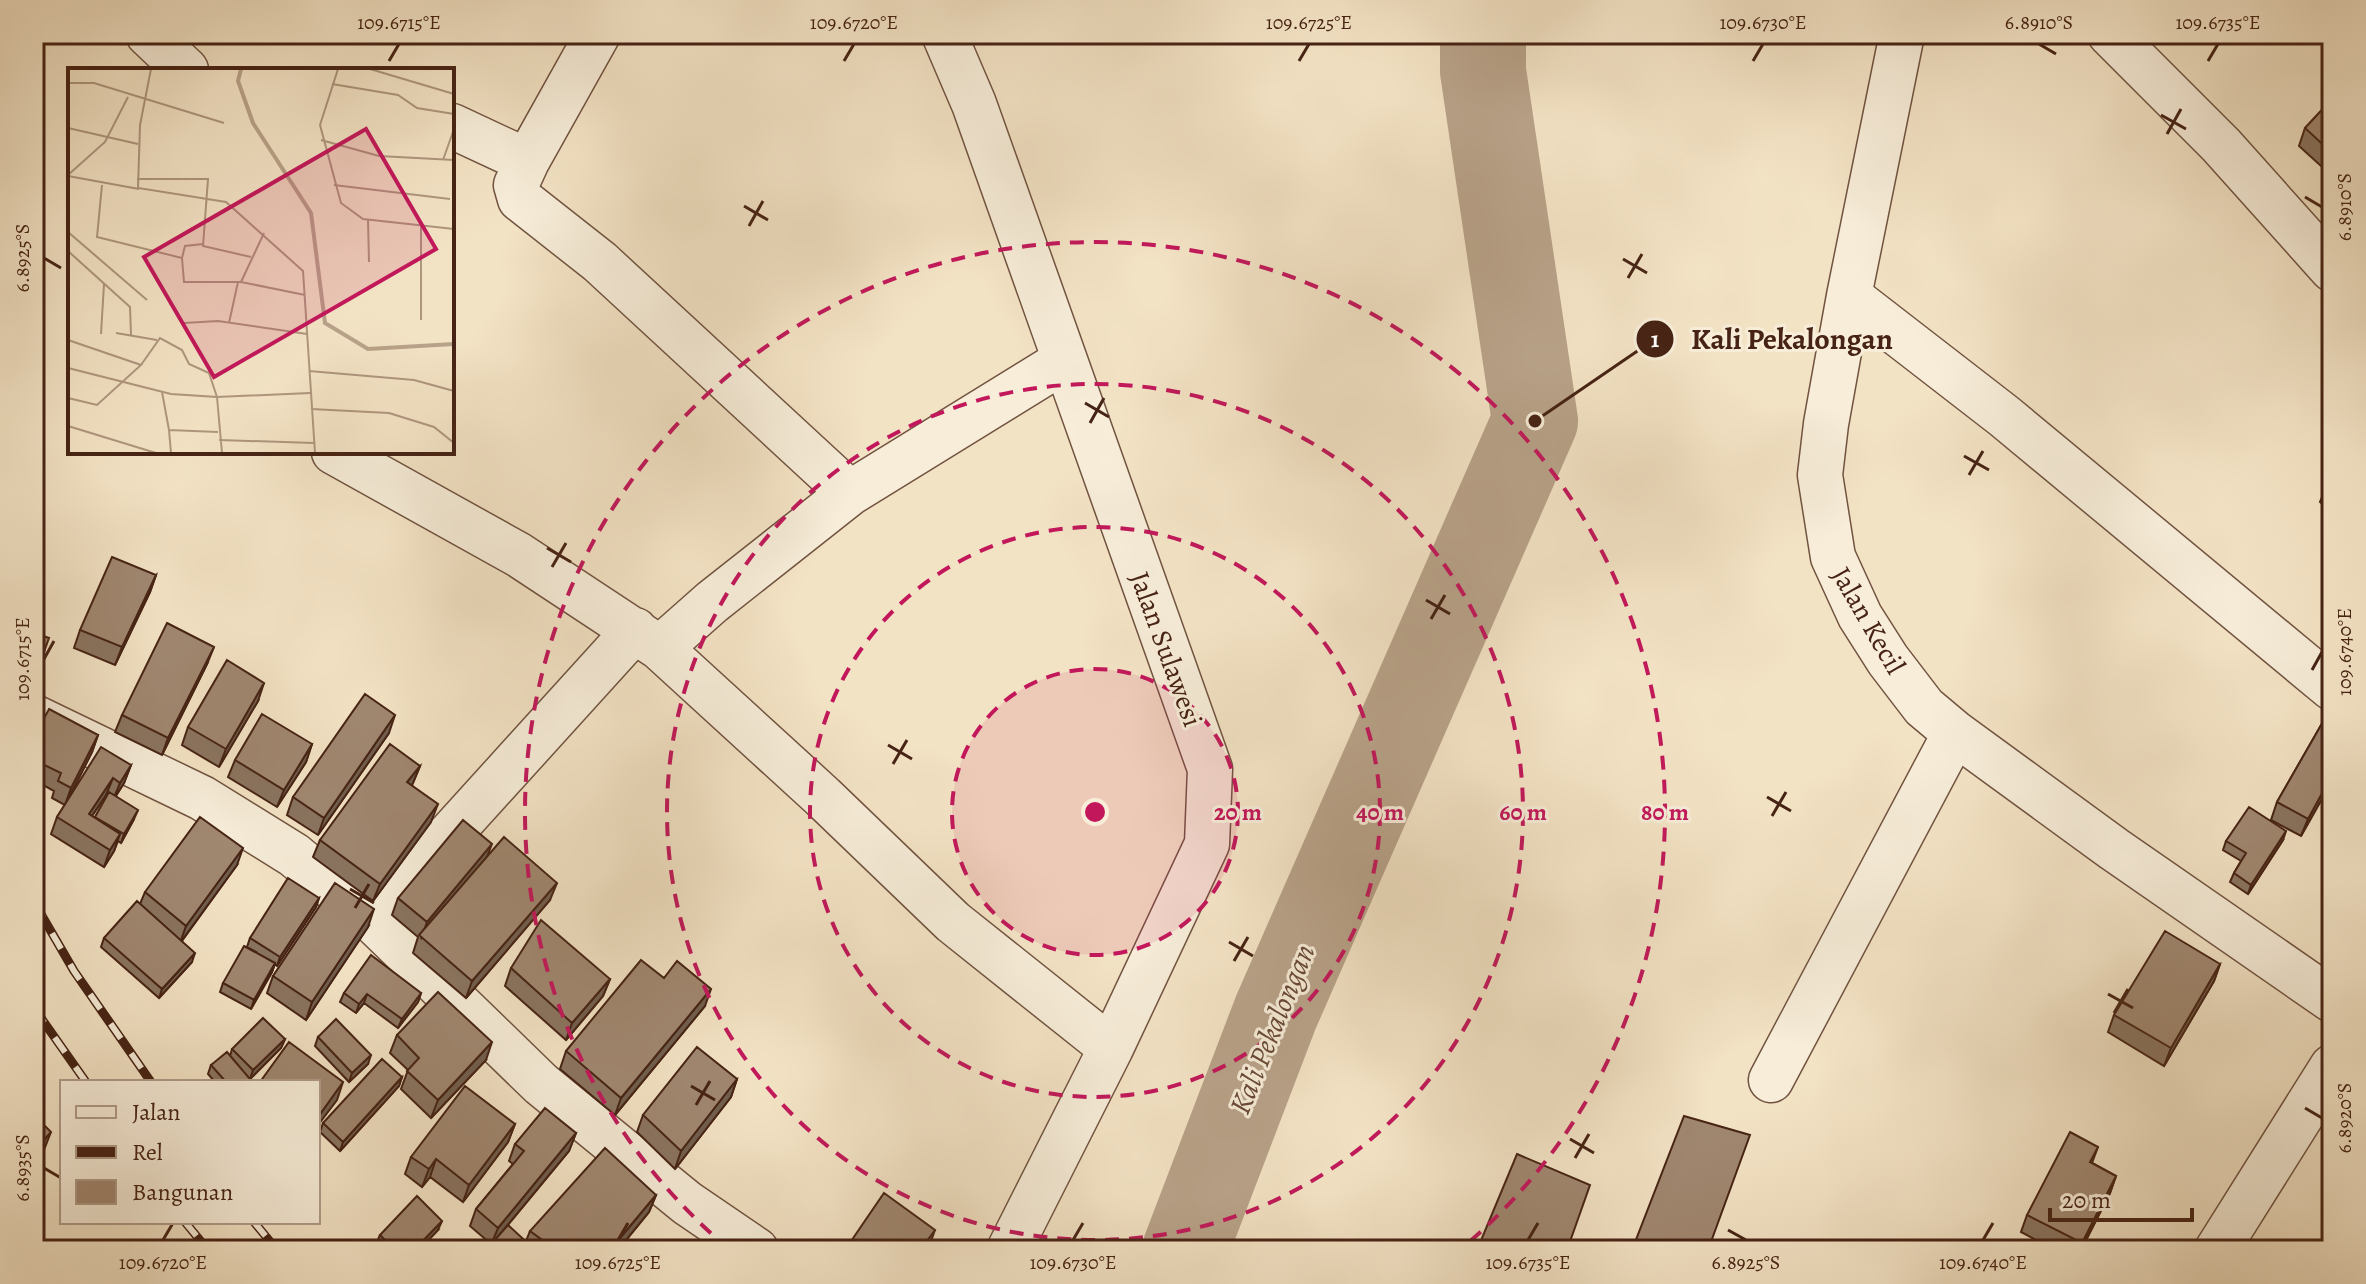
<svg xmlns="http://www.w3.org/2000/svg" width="2366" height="1284" viewBox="0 0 2366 1284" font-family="Alegreya,serif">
<rect width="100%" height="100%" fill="#f3e3c5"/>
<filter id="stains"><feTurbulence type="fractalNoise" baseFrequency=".0025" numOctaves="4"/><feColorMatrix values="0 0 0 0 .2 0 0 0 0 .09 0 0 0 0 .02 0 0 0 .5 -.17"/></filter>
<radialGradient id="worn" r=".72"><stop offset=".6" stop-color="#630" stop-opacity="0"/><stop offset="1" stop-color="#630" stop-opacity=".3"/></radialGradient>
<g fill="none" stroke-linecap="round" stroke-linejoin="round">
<!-- river -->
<path stroke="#b8a289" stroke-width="86" d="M1185,1250l91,-238 259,-591 -52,-350v-37"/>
<defs>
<path id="minor" d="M148,34l38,36
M598,34l-71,127 -11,24 4,14 80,63 250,231
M944,34l30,70 236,665 -3,75 -96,204 -102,202
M1902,34l-53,262 -23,128 -6,51 13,82 27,59 28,44 36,47 31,26 159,116 218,151
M2110,34l111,111 111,124
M452,126l75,35
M1849,296l155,120 328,272
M334,452l185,103 141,93 163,149 130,125 158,126
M660,648l52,-46 138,-109 214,-132
M34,717l168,81 92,57 78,65 169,164 146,119 69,47
M372,920l263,-290
M1771,1080l184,-347
M2217,1250l115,-183"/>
</defs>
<!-- minor casing -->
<use href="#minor" stroke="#715340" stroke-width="47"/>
<!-- minor -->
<use href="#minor" stroke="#f7edd9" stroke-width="44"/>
<defs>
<path id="rail" d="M34,902l40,69 77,111
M34,1008l52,74
M185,1222l23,28
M254,1222l23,28"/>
</defs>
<!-- rail casing -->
<use href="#rail" stroke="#462314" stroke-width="9"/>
<!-- rail -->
<use href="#rail" stroke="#f7edd9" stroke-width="6" stroke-dasharray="18" stroke-linecap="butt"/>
</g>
<!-- wall -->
<path fill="#8a7460" stroke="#462314" stroke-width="2" fill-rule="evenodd" d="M2332,99v77l-33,-30 6,-18z
M2332,478v34l-12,-10 7,-17z
M156,575l-6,17 -35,73 -41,-17 6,-18z
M2332,622v26l-10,-8 3,-9z
M207,664l-45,91 -47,-23 7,-17z
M258,701l-39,66 -37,-22 6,-18z
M2332,706v75l-31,55 -30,-16 6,-18z
M389,733l-71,102 -31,-20 6,-18z
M98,735l-6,17 -25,50 64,-37 -7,18 -8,13 18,23 -13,24 -3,-2 -4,10 -10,16 -53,-33 6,-17 8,-12 -13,-7 2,-7 -20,-11v-43zM106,795l1,1 -12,22 -3,-2z
M312,744l-6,18 -29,45 -49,-30 7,-17z
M420,766l-8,19 19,37 -58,79 -60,-44 7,-17z
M2283,840l-35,54 -18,-12 4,-9 7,-12 -18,-11 3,-9z
M487,856l63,44 -84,98 -53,-45 5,-16 -26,-22 6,-17z
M237,865l-55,76 10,21 -33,36 -58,-51 3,-9 36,-34 5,-12z
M319,898l-3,9 -39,59 -2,-2 -3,8 -21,37 -31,-17 3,-9 33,-31 -9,-5 3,-9z
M368,927l-62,93 -39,-27 6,-17z
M2220,964l-6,17 -50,85 -56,-34 6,-17z
M511,968l99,11 -7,17 -37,44 -61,-54z
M664,978l41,28 -90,109 -55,-46 6,-18z
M344,993h77l-3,9 -20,26 -34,-25 -8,10 -16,-11z
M397,1035l89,25 -55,58 -30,-29 7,-19 -18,-17z
M318,1037l50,27 -19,18 -34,-36z
M285,1039l-4,9 -31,31 -1,3h-34l-7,-8 3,-9 19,-9 2,-7z
M402,1077l-3,9 -59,65 -20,-19 3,-9z
M737,1079l-6,18 -56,72 -38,-37 6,-17z
M515,1124l-7,18 -45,60 -33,-25 -8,10 -17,-13 6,-17z
M576,1133l-7,18 -66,80 23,10 4,-10 126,-36 -7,17 -31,38h-132l5,-6 -21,-18 6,-17 37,-45 -4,-3 6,-17z
M2098,1147l-6,16 24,13 -6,17 -29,57h-26l-34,-18 6,-17z
M438,1230l-19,20h-37l-6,-6 4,-9z
M2332,1234v16h-7l5,-13z"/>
<!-- shaded-wall -->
<path fill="#705e4e" stroke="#462314" stroke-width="2" d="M156,575l-6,17 -35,73 7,-18z
M214,647l-7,17 -45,91 6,-17z
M264,683l-6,18 -39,66 7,-18z
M395,715l-6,18 -71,102 6,-17z
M98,735l-6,17 -27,53 6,-17z
M312,744l-6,18 -29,45 7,-17z
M131,765l-7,18 -11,17 7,-17z
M420,766l-7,17 -12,17 6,-18z
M2332,775v6l-31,55 7,-17z
M113,778l-7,17 -24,36 7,-17z
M438,804l-7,18 -58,79 7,-17z
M138,810l-4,9 -13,24 3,-9z
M2286,831l-3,9 -35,54 3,-9z
M120,834l-6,17 -10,16 6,-17z
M492,844l-7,18 -64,77 6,-17z
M243,848l-6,17 -57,78 6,-17z
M557,883l-7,17 -84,98 6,-17z
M319,898l-3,9 -39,59 3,-9z
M374,909l-6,18 -62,93 6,-18z
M195,953l-3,9 -33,36 3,-9z
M275,963l-3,9 -21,37 3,-9z
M2220,964l-6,17 -50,85 7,-18z
M610,979l-7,17 -37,44 6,-17z
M711,989l-6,17 -90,109 6,-17z
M421,993l-3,9 -20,26 4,-9z
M367,994l-3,9 -8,10 3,-9z
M285,1039l-4,9 -31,31 3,-9z
M492,1042l-6,18 -55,58 7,-18z
M371,1055l-3,9 -19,18 3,-9z
M402,1077l-3,9 -59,65 3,-9z
M737,1079l-6,18 -56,72 6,-18z
M343,1082l-6,18 -19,25v-8z
M515,1124l-7,18 -45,60 6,-17z
M51,1132l-7,18 -10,11v-10z
M576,1133l-7,18 -78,94 7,-17z
M436,1159l-6,18 -8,10 7,-18z
M2116,1176l-6,17 -29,57h-2z
M656,1195l-7,17 -31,38h-8z
M442,1221l-4,9 -19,20h-5z
M935,1230l-6,17 -2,3h-7z"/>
<!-- building -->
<path fill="#a08770" stroke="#462314" stroke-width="2" d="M2332,99v54l-27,-25z
M2332,478v11l-5,-4z
M112,557l44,18 -34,72 -42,-17z
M2332,622v15l-7,-6z
M167,623l47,24 -46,91 -46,-23z
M34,633l15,5 -15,42z
M227,660l37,23 -38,66 -38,-22z
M365,694l30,21 -71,103 -31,-21z
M2332,706v69l-24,44 -31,-17z
M49,709l49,26 -27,53 -13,-7 3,-8 -27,-13v-23z
M262,714l50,30 -28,46 -49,-30z
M390,744l30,22 -13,16 31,22 -58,80 -60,-44z
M101,747l30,18 -11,18 -7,-5 -24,36 31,20 -10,16 -53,-33z
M109,792l29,18 -14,24 -29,-17z
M2249,807l37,24 -35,54 -17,-12 12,-20 -20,-12z
M200,817l43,31 -57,78 -41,-34z
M463,820l29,24 -65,78 -29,-24z
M504,837l53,46 -85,98 -53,-46z
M288,878l31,20 -39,59 -30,-19z
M335,883l39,26 -62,93 -39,-26z
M137,901l58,52 -33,36 -58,-51z
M541,920l69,59 -38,44 -61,-55z
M2165,931l55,33 -49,84 -57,-33z
M244,946l31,17 -21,37 -31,-17z
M371,955l50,38 -19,26 -35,-25 -8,10 -15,-11z
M641,960l23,18 13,-17 34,28 -90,109 -55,-47z
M438,992l54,50 -54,58 -31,-29 12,-13 -22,-23z
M263,1018l22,21 -32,31 -21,-21z
M336,1019l35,36 -19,18 -34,-36z
M289,1042l54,40 -25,35v-35h-58z
M697,1047l40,32 -56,72 -38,-36z
M227,1052l23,27 -4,3h-20l-15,-17z
M382,1059l20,18 -59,65 -20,-19z
M465,1086l50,38 -46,61 -33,-26 -7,10 -18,-12z
M545,1108l31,25 -78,95 -22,-19 48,-58 -9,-7z
M34,1115l17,17 -17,19z
M1684,1116l66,19 -42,115h-76z
M2070,1132l28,15 -8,15 26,14 -34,67 -55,-28z
M605,1148l51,47 -46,55h-54l-26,-19z
M1517,1154l73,31 -23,65h-90z
M884,1193l51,37 -15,20h-75z
M417,1196l25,25 -28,29h-19l-15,-15z
M508,1225l27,25h-49z"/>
<!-- ticks -->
<path fill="none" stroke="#462314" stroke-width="3" d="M2039,44l17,10M389,61l10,-17M844,61l10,-17M1299,61l10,-17M1753,61l10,-17M2208,61l10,-17M2161,115l25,14M2167,134l14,-25M2305,197l17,10M744,206l24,14M749,226l14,-25M44,258l17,10M1623,259l24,14M1628,278l14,-24M1085,403l24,14M1090,423l14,-25M1964,456l25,14M1969,475l14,-24M547,548l24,14M552,567l14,-24M1426,600l24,14M1431,619l14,-24M44,659l10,-18M2312,670l10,-18M888,745l24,14M893,764l14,-24M1767,797l24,14M1772,816l14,-24M350,889l24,14M355,908l14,-24M1229,942l24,14M1234,961l14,-24M2108,994l25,14M2114,1013l14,-24M691,1086l24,14M696,1105l14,-24M2305,1108l17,10M1570,1139l24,14M1575,1158l14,-24M44,1168l17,10M1728,1230l18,10M163,1240l10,-17M618,1240l10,-17M1073,1240l10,-17M1528,1240l10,-17M1983,1240l10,-17"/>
<!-- distance rings -->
<circle cx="1095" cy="812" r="143" fill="#c2185b" fill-opacity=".12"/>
<g fill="none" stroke="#c2185b" stroke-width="4" stroke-dasharray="14 10">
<circle cx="1095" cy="812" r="143"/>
<circle cx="1095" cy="812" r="285"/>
<circle cx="1095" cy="812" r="428"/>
<path d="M729 1249A570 570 0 1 1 1461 1249"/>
</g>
<g text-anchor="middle" stroke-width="6" stroke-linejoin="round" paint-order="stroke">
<!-- street labels -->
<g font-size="28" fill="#462314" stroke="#f7edd9">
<text transform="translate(1869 620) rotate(60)" y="10">Jalan Kecil</text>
<text transform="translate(1167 649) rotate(70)" y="10">Jalan Sulawesi</text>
</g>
<!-- water labels -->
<g font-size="30" font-style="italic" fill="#684937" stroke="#f7edd9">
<text transform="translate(1272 1029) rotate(-68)" y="10">Kali Pekalongan</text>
</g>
</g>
<!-- overview -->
<g transform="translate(68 68)">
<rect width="386" height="386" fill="#f3e3c5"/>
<path fill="none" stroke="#b8a289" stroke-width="4" d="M173,1l-3,12 15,42 58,90 14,110 43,26 86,-5"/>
<path fill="none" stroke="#ae967e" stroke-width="2" d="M83,1l-11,56 -2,63 88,14 77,69 12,182M270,1l-18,56 21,78 22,16 91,10M302,1l84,25M0,15h26l130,40M264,16l66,11 19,13 37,6M0,60l70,16M253,72l58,16 75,4M375,92l11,-31M0,107l37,-33 23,-45M0,108l71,13M69,111h71l-5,67 48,11M34,117l-5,52 85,21 2,24h57l64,13M266,117l116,14M300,152l1,42M0,164l79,68M0,183l62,56 1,28M114,190l3,-12 18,-2M173,214l23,-49M353,252v-95M116,255l34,-2 89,13M161,255l9,-41M48,265l41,7M33,266l3,-50M0,272l73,25 -44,40 -29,-7M73,297l19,-27 22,12 7,14 20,9 8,24 93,-4M0,300l103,26 46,3 5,56M241,303l105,9 40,11M94,324l7,38M243,341l78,4 45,14 20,16M0,358l88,27M151,372l95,3M103,385l-2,-23 49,2"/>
<path fill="#c2185b" fill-opacity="0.15" stroke="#c2185b" stroke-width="4" d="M298,61l70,120 -222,128 -70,-120z"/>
<rect width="386" height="386" fill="none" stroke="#462314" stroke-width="4"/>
</g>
<circle cx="1095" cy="812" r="12" fill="#c2185b" stroke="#f7edd9" stroke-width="4"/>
<g font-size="24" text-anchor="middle" font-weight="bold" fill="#c2185b" stroke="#f7edd9" stroke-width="6" stroke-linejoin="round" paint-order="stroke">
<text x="1238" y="820">20 m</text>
<text x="1380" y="820">40 m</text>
<text x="1523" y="820">60 m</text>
<text x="1665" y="820">80 m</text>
</g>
<!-- callouts -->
<path fill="none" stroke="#462314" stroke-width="3" d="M1535 421L1655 339"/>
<g fill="#462314" stroke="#f7edd9" stroke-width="3">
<circle cx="1535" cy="421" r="8"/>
<circle cx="1655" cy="339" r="20"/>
</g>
<g font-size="24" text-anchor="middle" font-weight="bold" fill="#fff">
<text x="1655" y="347">1</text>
</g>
<g font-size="30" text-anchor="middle" font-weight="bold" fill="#462314" stroke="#f7edd9" stroke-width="6" stroke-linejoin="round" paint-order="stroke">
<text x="1792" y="349">Kali Pekalongan</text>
</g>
<!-- margin -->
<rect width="2366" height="1284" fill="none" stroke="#f3e3c5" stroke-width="88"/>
<!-- legend -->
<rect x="60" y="1080" width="260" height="144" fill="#f7edd9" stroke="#b09c8a" stroke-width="2"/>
<rect x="76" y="1106" width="40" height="12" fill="#f7edd9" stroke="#b09c8a" stroke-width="2"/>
<text x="132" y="1120" font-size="24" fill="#462314">Jalan</text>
<rect x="76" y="1146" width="40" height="12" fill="#462314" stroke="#b09c8a" stroke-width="2"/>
<text x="132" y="1160" font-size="24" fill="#462314">Rel</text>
<rect x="76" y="1180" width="40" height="24" fill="#a08770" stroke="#b09c8a" stroke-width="2"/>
<text x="132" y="1200" font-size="24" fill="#462314">Bangunan</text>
<!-- scale -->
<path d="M2050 1208v12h142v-12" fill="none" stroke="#462314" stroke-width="4"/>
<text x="2062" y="1208" font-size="24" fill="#462314" stroke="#f7edd9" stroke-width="6" paint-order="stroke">20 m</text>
<rect x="44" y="44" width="2278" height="1196" fill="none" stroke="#462314" stroke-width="3"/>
<g font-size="20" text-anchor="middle" fill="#462314">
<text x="399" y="29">109.6715°E</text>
<text x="854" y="29">109.6720°E</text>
<text x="1309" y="29">109.6725°E</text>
<text x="1763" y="29">109.6730°E</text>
<text x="2039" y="29">6.8910°S</text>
<text x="2218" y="29">109.6735°E</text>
<text transform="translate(2344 207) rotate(-90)" y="7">6.8910°S</text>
<text transform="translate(22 258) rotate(-90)" y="7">6.8925°S</text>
<text transform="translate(2344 652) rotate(-90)" y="7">109.6740°E</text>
<text transform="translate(22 659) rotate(-90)" y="7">109.6715°E</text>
<text transform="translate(2344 1118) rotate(-90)" y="7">6.8920°S</text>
<text transform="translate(22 1168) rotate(-90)" y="7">6.8935°S</text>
<text x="163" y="1269">109.6720°E</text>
<text x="618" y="1269">109.6725°E</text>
<text x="1073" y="1269">109.6730°E</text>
<text x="1528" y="1269">109.6735°E</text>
<text x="1746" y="1269">6.8925°S</text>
<text x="1983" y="1269">109.6740°E</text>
</g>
<rect width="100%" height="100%" filter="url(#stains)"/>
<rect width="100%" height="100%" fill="url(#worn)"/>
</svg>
